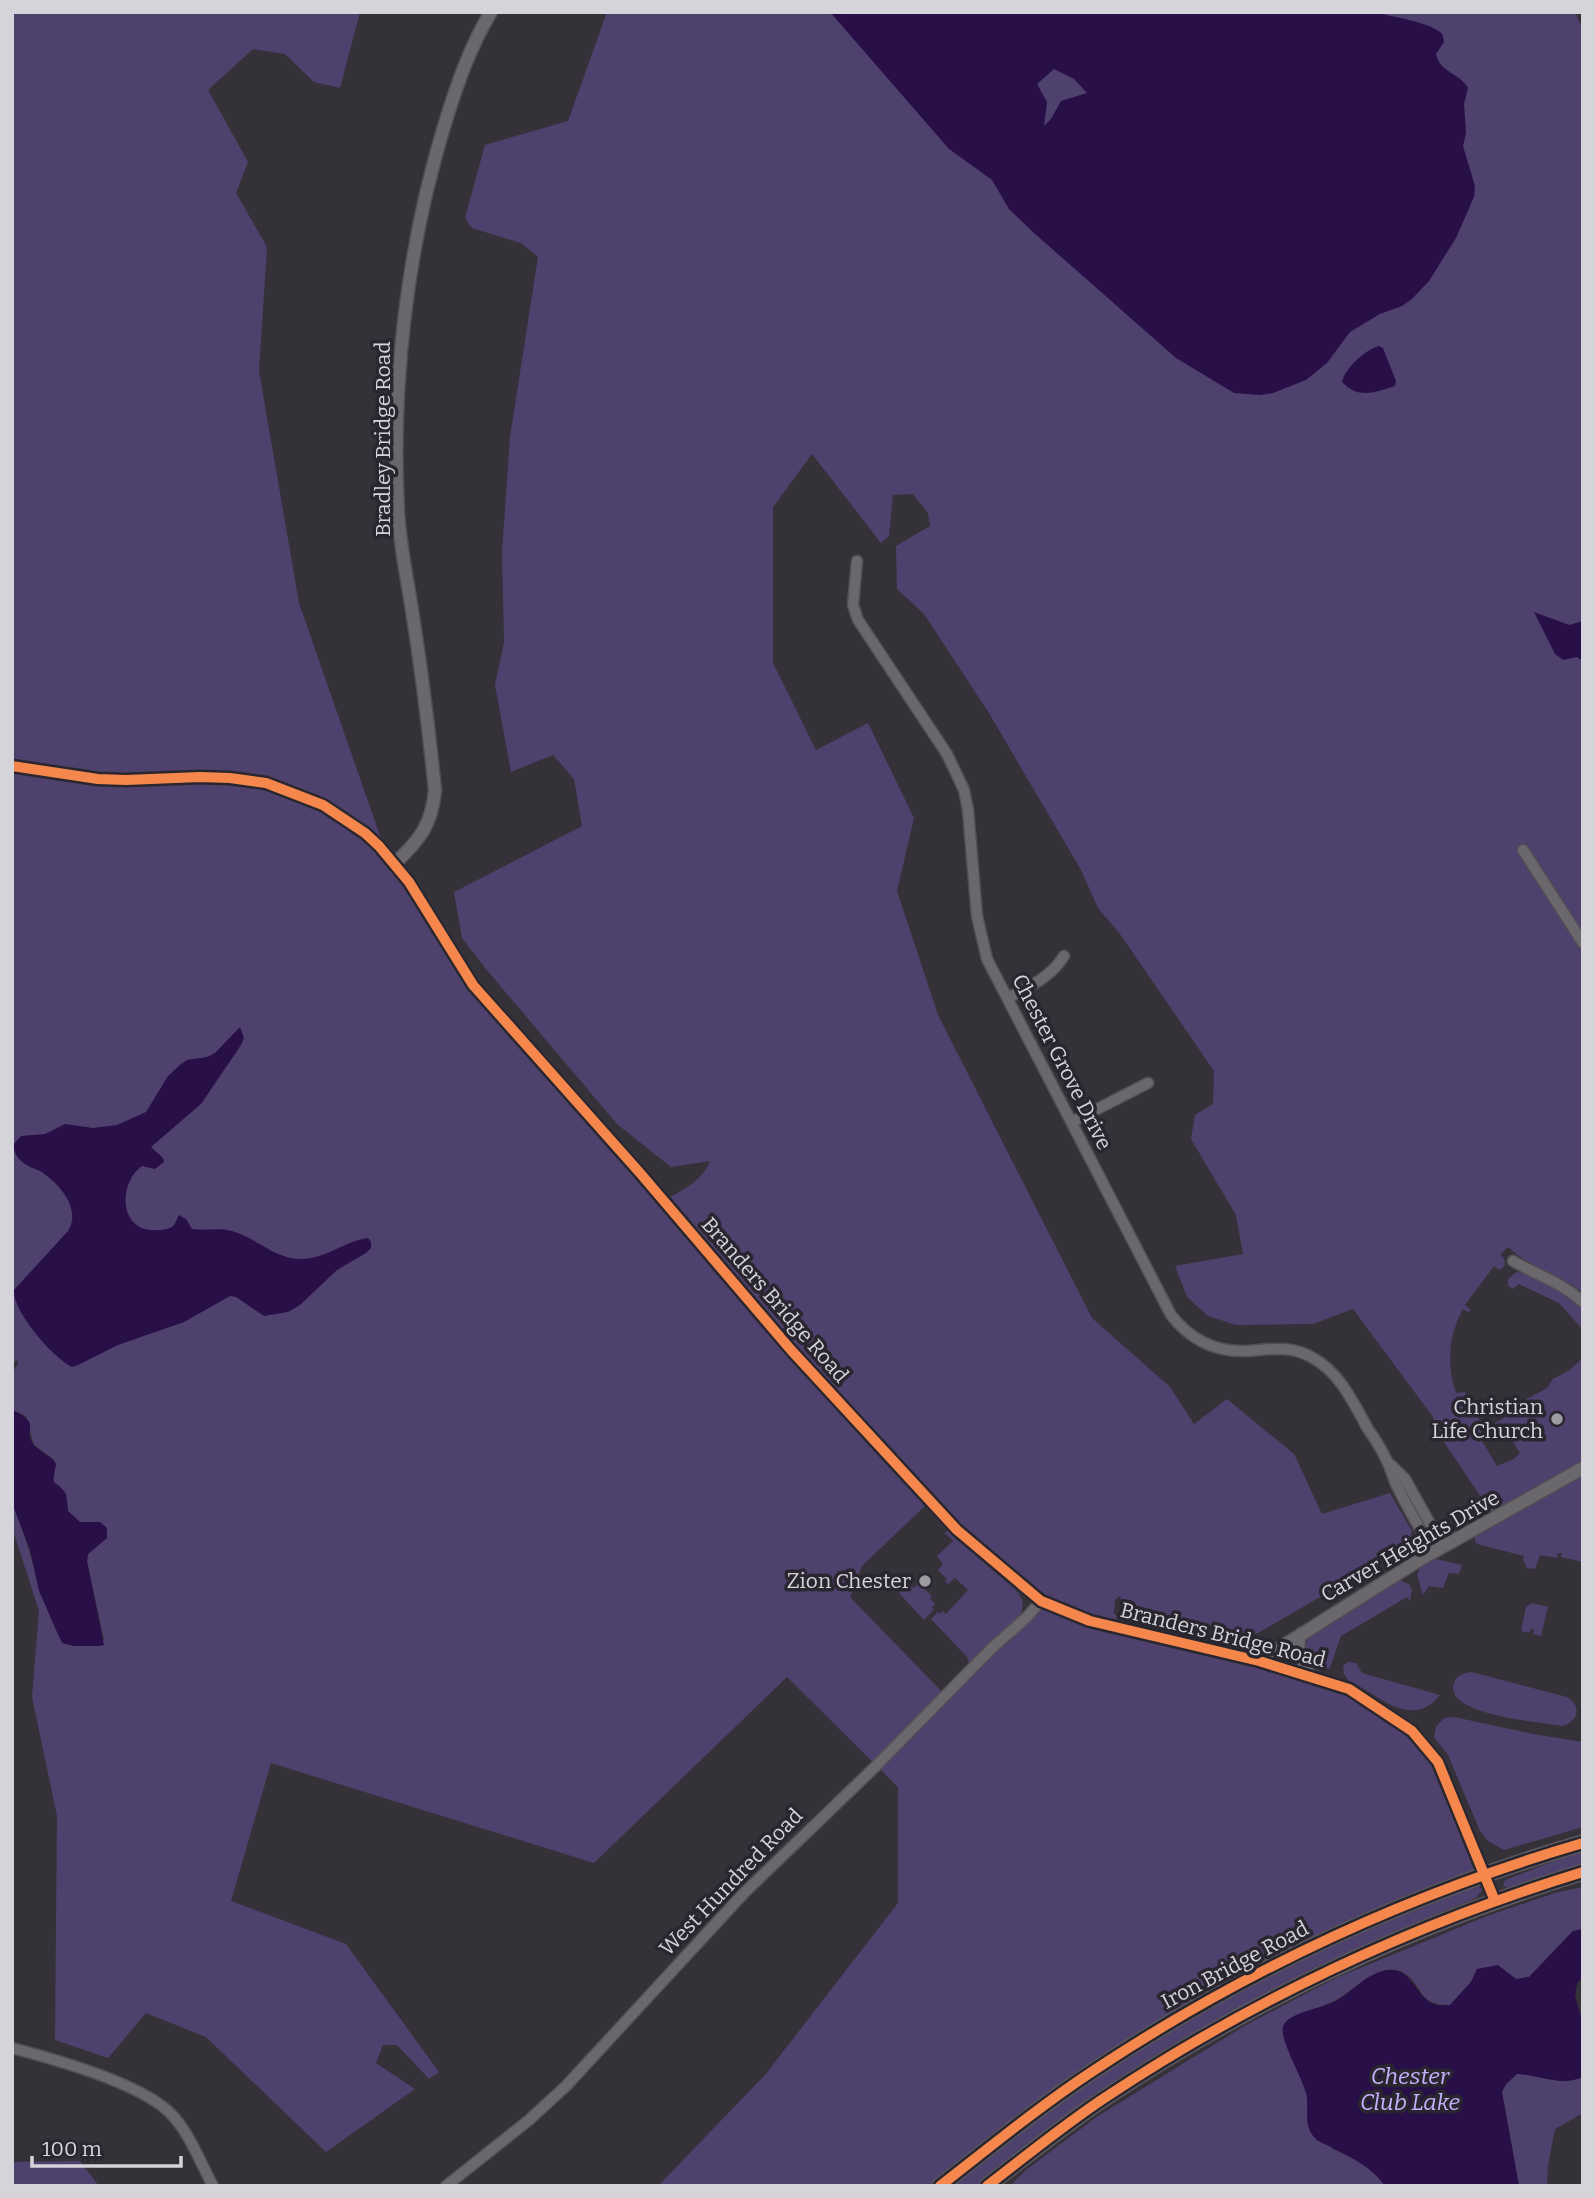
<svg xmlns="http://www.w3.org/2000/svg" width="1595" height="2198" viewBox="0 0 1595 2198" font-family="Bitter,serif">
<rect width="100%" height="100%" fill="#343238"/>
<!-- green -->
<path fill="#4f416e" d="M12,12h348l-20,76 -26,-6 -29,-28 -32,-5 -45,41 40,72 -12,31 31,54 -8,124 40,232 88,253 73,108 469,538 -67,64 -12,31 95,98 96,-94 308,91 62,42 23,27 48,111 -244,108 -301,206h-279l107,-111 133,-172v-116l-111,-110 -193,186 -323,-100 -40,138 115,43 93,128 -10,7 -32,-34h-14l-7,18 39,26 -89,63 -120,-115 -60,-24 -38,45 -53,-18 2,-224 -25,-119 7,-86 -27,-84v-24c19,44 26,87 45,130l47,7 -17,-79 1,-7 19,-16 -21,-15 -6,-1 -12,-11 -1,-11 -15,-21 4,-15 -3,-5 -19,-14 -8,-29 -14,-6v-37l6,-9 -1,-4 -5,3z
M607,12h968l8,18v1263c-25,-20 -51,-24 -75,-46l-8,8 4,3 1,7 -5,5 -6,-4 -29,39 6,5 -3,2 -5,-3c-14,25 -17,56 -7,84l9,-1 20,38 -6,6 18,30 17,-7 6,-6 -17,-28 -7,2 -1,-4 14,-8 9,-11 29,-16 6,-9 15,-8 15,-13v107l-90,50 -57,-85 -3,-13 -80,-108 -40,15 -77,1 -28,-9 -21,-19 -12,-31 68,-12 -7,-39 -45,-76 4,-24 18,-11 1,-33 -94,-137 -22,-26 -17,-38 -92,-157 -65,-99 -27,-25 -1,-43 34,-20 -2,-13 -15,-19 -20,1 -4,41 -8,7 -69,-89 -39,53v156l43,87 52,-27 46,95 -17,73 41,124 154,303 78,69 24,37 33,-25 67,55 28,60 68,-21 22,38 -4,15 -150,87 -11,2 -110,-25 -15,-7 -2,-7 -5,4 -1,14 17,10 -31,-4 -40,-15 -22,-14 -77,-64 -82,-87 -211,-242c18,-9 34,-18 42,-37l-39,6 -54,-43 -131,-155 -24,-31 -8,-46 128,-66 -8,-47 -21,-24 -42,17 -16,-87 9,-43 -2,-90 8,-115 28,-180 -17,-14 -49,-15 -7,-10 20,-73 83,-24z
M1517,1272c24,5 50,20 66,38v20l-24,-27 -40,-19 -6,5 -5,-3v-7z
M1583,1475v87l-22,-5 1,-4h-4l-1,5 -17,-3 -5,14 -8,-1 -4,-8 1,-4 -47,-12 -2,-3v-4z
M950,1529l68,63 5,10 -2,13 -52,48 -2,-6 -36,-38 7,-7 2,2 3,-3 3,3 22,-24 -13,-12 -7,6 -3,-3 2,-2 -9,-9 5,-6 -6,-8 16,-15 -8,-8z
M1436,1559l26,6 -3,9 -10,-1 -6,15 -14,-2 -6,9 -6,-20 3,-8z
M1399,1580l10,4 3,6 -2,11 -3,-4 -66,39 -11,32 -12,3c-16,-9 -17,-21 -8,-36z
M908,1583l6,5 4,-5 14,13 -2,3 5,5 -3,3 2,2 -10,11 -25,-27z
M1532,1603l16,4 -7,29 -8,-2 1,-5h-3l-2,4 -8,-2 5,-24z
M1348,1662l8,1 6,10 78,22c-29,36 -62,-1 -92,-15l-4,-6 -1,-8z
M1471,1672l96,25c15,9 12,24 -5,29 -20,-4 -120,-11 -108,-43 3,-8 10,-10 17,-11z
M1454,1717l79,17 50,8v85l-79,23 -16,-9 -8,-10 -32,-76 -14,-18 2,-10 8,-9z
M1583,1850v18l-70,21 -10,-3 2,-6z
M1477,1884l5,6 -6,8 -54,22 -155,76 -286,190h-29c60,-47 120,-94 185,-135 106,-69 222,-122 340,-167z
M1583,1887v42l-10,2 -44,46 -13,2 -39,-10 -6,13 -21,23c-34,0 -25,-19 -46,-32 -21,-13 -47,14 -63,24 -7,5 -17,7 -24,13 -12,8 -22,19 -33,29l20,45 4,16 25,49 32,15 12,10 8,12h-375l16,-16 72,-54 148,-91 90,-47 151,-62 68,-23z
M1517,2074c23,1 43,13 66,3v36l-28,16 -7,36 -1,21h-28l-17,-94 4,-8z
M80,2161l19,25h-87v-24z"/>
<!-- water -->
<path fill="#280f47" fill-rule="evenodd" d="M830,12h544c15,4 54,10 66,20 4,3 3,5 4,10l-8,12c4,19 24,19 32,34l-4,16 2,29 -3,13 12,40 -1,11 -18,41 -27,43 -17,18 -10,7 -22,8 -30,18 -23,31 -21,17 -33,13 -13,2 -26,-2 -58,-35 -142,-125 -25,-24 -17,-29 -43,-31zM1054,69l20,10 13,14 -26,8 -10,18 -7,7 3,-24 -10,-18z
M1379,346l4,2 13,33 -1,5c-21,7 -37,13 -53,-4 3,-14 23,-32 37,-36z
M1534,612l35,13 14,-4v40l-6,-4 -14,3 -8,-6z
M240,1027l4,11 -3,7 -40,59 -50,43 12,11 1,4 -9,7 -13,-3c-25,18 -23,68 16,64 5,0 13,-1 16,-5 2,-3 3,-7 5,-10l7,4 6,10c14,2 28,-2 43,3 22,7 42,28 66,27 24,0 44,-18 67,-21l3,4v6l-5,5 -29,17 -37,35 -12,7 -24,4 -28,-19 -6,-1 -46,26 -66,23 -40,20 -6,2c-19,-9 -60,-56 -58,-77l54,-59c14,-22 -9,-48 -28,-60 -7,-3 -14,-5 -20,-11 -4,-4 -6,-9 -7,-15l8,-9 24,-2 20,-10 28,4 24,-3 29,-13 22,-36 13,-12 6,-4 20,-3 8,-4z
M12,1410c32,14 9,19 22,35 7,8 17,10 22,19 -5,28 -2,12 10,30l2,17 12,11h20l7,6v10l-19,16 -1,7 17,84 -4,1h-26l-12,-3 -23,-52 -9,-41 -18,-47z
M1583,1929v47l-6,8 -2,12 8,28v53c-23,10 -43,-2 -66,-3l-11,10 -4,8 17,94h-134c-15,-21 -34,-28 -56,-40 -4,-2 -11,-4 -14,-8 -13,-13 -5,-31 -9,-45 -4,-16 -26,-52 -23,-66 3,-14 39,-19 51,-25 19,-10 33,-30 55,-32 23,-2 27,27 45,34 5,2 12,1 16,1l21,-23 6,-13 21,-4 18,14 13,-2 44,-46z"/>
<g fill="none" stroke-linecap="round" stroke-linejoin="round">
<defs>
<path id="minor" d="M857,561l-4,44 5,15 89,134 17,36 4,20 9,106 10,43 184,356c18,23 43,37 74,36 24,-1 45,-7 68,7 27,15 40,44 55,71 7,10 14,21 19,32 4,8 6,17 10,25 11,23 24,44 36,66
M1523,850l60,93
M1008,998c22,-12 42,-20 56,-42
M1072,1122l76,-39
M1513,1261c25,15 47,20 70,41
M1391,1465l14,14 38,68
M1301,1633c-4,23 -2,28 13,45
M12,2048c42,11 132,36 160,67 18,19 28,47 41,71
M446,2186l83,-66 37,-34 178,-193 132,-127 116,-118 35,-31 14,-16"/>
<path id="tertiary" d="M12,766l86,13 28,1 74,-3 30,1 36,5 57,22 42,28 14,13 30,36 64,103 167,188 151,177 166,180 84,71 49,20 169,40 90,28 63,42 26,31 57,139
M394,864c25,-23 38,-39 41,-74 -6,-58 -13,-116 -22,-173 -5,-35 -13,-70 -15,-105 -7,-126 9,-262 45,-382 12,-40 26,-82 48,-118
M1259,1661l162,-102 162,-91"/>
<path id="primary" d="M940,2186c50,-39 100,-80 153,-115 152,-101 315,-177 490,-228
M987,2186c39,-30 78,-62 119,-89 148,-98 307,-173 477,-225"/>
</defs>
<!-- minor casing -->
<use href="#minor" stroke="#514f54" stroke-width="13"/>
<!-- tertiary casing -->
<use href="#tertiary" stroke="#514f54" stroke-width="15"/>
<!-- primary casing -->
<use href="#primary" stroke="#514f54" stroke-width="18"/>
<!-- minor -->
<use href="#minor" stroke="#6a686d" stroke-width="10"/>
<!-- tertiary -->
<use href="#tertiary" stroke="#6a686d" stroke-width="12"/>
<!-- primary -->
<use href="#primary" stroke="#716e79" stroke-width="16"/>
<defs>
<path id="cycleway" d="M12,766l86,13 28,1 74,-3 30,1 36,5 57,22 42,28 14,13 30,36 64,103 167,188 151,177 166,180 84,71 49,20 169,40 90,28 63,42 26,31 57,139
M940,2186c50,-39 100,-80 153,-115 152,-101 315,-177 490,-228
M987,2186c39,-30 78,-62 119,-89 148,-98 307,-173 477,-225"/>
</defs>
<!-- cycleway casing -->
<use href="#cycleway" stroke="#292630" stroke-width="15"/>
<!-- cycleway -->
<use href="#cycleway" stroke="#f5874c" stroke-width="10"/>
</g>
<!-- markers -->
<g fill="#9d9ba2" stroke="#292630" stroke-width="2.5">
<circle cx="1557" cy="1419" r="7"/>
<circle cx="925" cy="1581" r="7"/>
</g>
<g text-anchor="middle" stroke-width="7" stroke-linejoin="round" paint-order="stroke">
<!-- street labels -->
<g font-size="21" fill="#d6d4db" stroke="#292630">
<text transform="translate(383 439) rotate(-90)" y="7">Bradley Bridge Road</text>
<text transform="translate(1062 1062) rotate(63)" y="7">Chester Grove Drive</text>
<text transform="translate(775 1300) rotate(49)" y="7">Branders Bridge Road</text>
<text transform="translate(1410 1546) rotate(-30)" y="7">Carver Heights Drive</text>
<text transform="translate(1223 1635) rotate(14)" y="7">Branders Bridge Road</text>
<text transform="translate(731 1882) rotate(-46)" y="7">West Hundred Road</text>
<text transform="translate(1235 1965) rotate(-28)" y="7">Iron Bridge Road</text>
</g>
<!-- poi labels -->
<g font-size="21" fill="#d6d4db" stroke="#292630" text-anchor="end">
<text x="1543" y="1414">Christian<tspan x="1543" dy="24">Life Church</tspan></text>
<text x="911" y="1588">Zion Chester</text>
</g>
<!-- water labels -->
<g font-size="23" font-style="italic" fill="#c6affb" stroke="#292630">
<text x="1410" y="2084">Chester<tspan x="1410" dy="26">Club Lake</tspan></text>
</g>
</g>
<!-- border -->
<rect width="1595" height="2198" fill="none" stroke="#d6d4db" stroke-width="28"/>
<!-- scale -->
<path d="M32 2156v10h149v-10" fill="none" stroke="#d6d4db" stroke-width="3.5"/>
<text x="42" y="2156" font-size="21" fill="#d6d4db" stroke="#292630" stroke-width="5" paint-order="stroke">100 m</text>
</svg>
